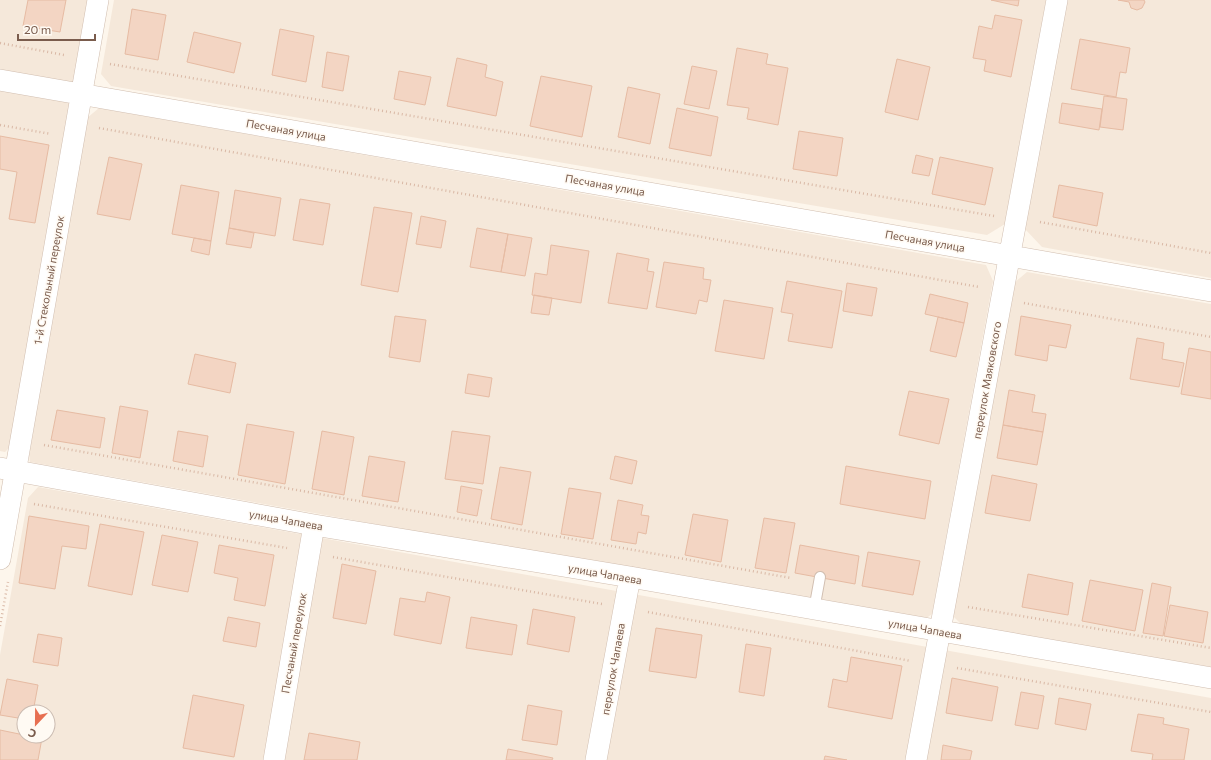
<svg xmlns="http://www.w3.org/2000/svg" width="1211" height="760" viewBox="0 0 1211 760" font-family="Commissioner,sans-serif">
<rect width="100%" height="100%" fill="#fdf6ec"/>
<!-- residential -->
<path fill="#f5e8da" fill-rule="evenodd" d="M0,0h91l-76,442 -10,10 -5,-1z
M114,0h932l-41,224 -18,11 -876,-149 -10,-12z
M1065,0h146v278l-169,-31 -17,-18z
M99,108l887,157 7,16 -61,333 -11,8 -891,-160 -1,-7 58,-337z
M1027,272l184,32v363l-248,-41 -11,-11 63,-333z
M38,487l1173,211v62h-1211v-105l28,-157zM24,712h24v24h-24z"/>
<!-- building -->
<path fill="#f3d5c3" stroke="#e6bba3" d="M28,0h38l-6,32 -37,-6z
M991,0h28l-1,6z
M1118,0h26l1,2 -3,6 -5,2 -6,-2 -2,-6z
M132,9l34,6 -8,45 -33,-6z
M995,15l27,5 -11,57 -27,-6 2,-11 -13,-2 6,-32 13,3z
M280,29l34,7 -8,46 -34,-7z
M194,32l47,11 -7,30 -47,-11z
M1080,39l50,9 -4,25 -6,-1 -4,25 -45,-8z
M737,48l31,6 -2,10 22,4 -10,57 -31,-6 2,-11 -22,-3z
M327,52l22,4 -6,35 -21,-4z
M457,58l30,7 -2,12 18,5 -7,34 -49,-10z
M897,59l33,8 -12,53 -33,-8z
M692,66l25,5 -8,38 -25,-5z
M399,71l32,6 -6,28 -31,-6z
M541,76l51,10 -10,51 -52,-11z
M628,87l32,7 -10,50 -32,-7z
M1104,96l23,3 -4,31 -23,-3z
M1062,103l40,6 -3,21 -40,-7z
M677,108l41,9 -7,39 -42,-8z
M799,131l44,7 -6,38 -44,-7z
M0,136l49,9 -14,78 -26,-4 8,-47 -17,-3z
M916,155l17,4 -4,17 -17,-3z
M109,157l33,7 -12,56 -33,-6z
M940,157l53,11 -8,37 -53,-11z
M181,185l38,7 -8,49 -39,-7z
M1059,185l44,8 -6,33 -44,-9z
M235,190l46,8 -6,38 -46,-8z
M300,199l30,5 -7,41 -30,-5z
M374,207l38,6 -14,79 -37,-7z
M421,216l25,5 -5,27 -25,-4z
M229,228l25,5 -3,15 -25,-4z
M477,228l31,6 -7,38 -31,-5z
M508,234l24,4 -7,38 -24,-4z
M194,238l17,3 -2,14 -18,-4z
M551,245l38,6 -8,52 -49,-8 3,-22 12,2z
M617,253l32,6 -2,12 7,1 -7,37 -39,-6z
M664,262l40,6 -1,11 8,1 -4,22 -8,-2 -3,14 -40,-7z
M787,281l55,10 -10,57 -44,-7 5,-27 -12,-2z
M847,283l30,5 -5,28 -29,-5z
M930,294l38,9 -4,20 -39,-9z
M534,295l18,3 -3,17 -18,-2z
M724,300l49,8 -9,51 -49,-8z
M395,316l31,4 -6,42 -31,-5z
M1021,316l50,9 -5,23 -17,-3 -2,16 -32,-6z
M938,317l26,6 -8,34 -26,-6z
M1137,338l27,5 -2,16 22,4 -5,24 -49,-8z
M1189,348l22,4v47l-30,-5z
M195,354l41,9 -6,30 -42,-9z
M468,374l24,4 -3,19 -24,-4z
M1009,390l26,5 -3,17 14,2 -3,18 -40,-7z
M909,391l40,8 -10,45 -40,-9z
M120,406l28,5 -8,47 -28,-5z
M57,410l48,8 -5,30 -49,-8z
M247,424l47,8 -9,52 -47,-9z
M1003,425l40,7 -6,33 -40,-7z
M178,431l30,5 -5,31 -30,-6z
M322,431l32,6 -10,58 -32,-6z
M452,431l38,5 -7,48 -38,-5z
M369,456l36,6 -7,40 -36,-6z
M615,456l22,5 -5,23 -22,-5z
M846,466l85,15 -6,38 -85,-15z
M500,467l31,5 -9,53 -31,-6z
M992,475l45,9 -7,37 -45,-8z
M461,486l21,4 -5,26 -20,-4z
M569,488l32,5 -8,46 -32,-5z
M618,500l25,5 -2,10 8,1 -3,18 -8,-2 -2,12 -25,-4z
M693,514l35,6 -7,42 -36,-7z
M29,516l60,10 -3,23 -24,-3 -7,43 -36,-6z
M764,518l31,5 -9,50 -31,-5z
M100,524l44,8 -12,63 -44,-9z
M162,535l36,7 -10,50 -36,-7z
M219,545l55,10 -9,51 -31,-6 4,-22 -24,-5z
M800,545l59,11 -4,28 -60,-11z
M868,552l52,9 -7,34 -51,-9z
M342,564l34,7 -10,53 -33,-6z
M1028,574l45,9 -5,32 -46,-8z
M1090,580l53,10 -8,41 -53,-10z
M1152,583l19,4 -8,49 -20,-3z
M427,592l23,5 -9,47 -47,-9 6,-37 25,4z
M1170,605l38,7 -5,31 -39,-7z
M533,609l42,8 -6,35 -42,-8z
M228,617l32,6 -4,24 -33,-6z
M471,617l46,8 -5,30 -46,-7z
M656,628l46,7 -6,43 -47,-7z
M38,634l24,4 -4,28 -25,-4z
M746,644l25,4 -7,48 -25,-4z
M851,657l51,9 -10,53 -64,-12 5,-28 14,3z
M952,678l46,9 -6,34 -46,-8z
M7,679l31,6 -5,27h-9v7l-24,-4z
M1021,692l23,4 -6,33 -23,-4z
M193,695l51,10 -10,52 -51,-9z
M1059,698l32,6 -5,26 -31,-6z
M528,705l34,6 -5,34 -35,-5z
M1138,714l26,4 -1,6 26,5 -5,31h-32l1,-6 -22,-3z
M0,730l24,5v1l18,2 -4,22h-38z
M309,733l51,9 -3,18h-53z
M943,745l29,6 -2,9h-29z
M508,749l45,9 -1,2h-46z
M825,756l22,4h-23z"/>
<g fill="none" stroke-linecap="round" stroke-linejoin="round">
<defs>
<path id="service" d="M814,610l6,-33"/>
<path id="minor" d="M0,80l1211,211
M0,468l314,57 316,52 581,101
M0,559l98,-559
M274,760l40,-235
M596,760l34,-183
M916,760l141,-760"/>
</defs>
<!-- service casing -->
<use href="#service" stroke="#d1beb0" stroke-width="12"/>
<!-- minor casing -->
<use href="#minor" stroke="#d1beb0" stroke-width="22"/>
<!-- path -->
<path stroke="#d9b8a5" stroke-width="2.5" stroke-dasharray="1 3" stroke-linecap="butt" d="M0,43l64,12
M110,64l884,152
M0,125l51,9
M99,128l880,159
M1040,222l171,31
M1024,303l187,34
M44,445l747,133
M34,504l253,44
M333,557l269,47
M968,607l243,41
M648,612l263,49
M0,626l8,-44
M957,668l254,44"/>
<!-- service -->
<use href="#service" stroke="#fff" stroke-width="10"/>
<!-- minor -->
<use href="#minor" stroke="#fff" stroke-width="21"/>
</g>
<g text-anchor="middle" stroke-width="3" stroke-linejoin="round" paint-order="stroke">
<!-- street labels -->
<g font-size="11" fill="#7a5c4d" stroke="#fffaf3">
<text transform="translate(286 130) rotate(10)" y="4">Песчаная улица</text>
<text transform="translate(605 185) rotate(10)" y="4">Песчаная улица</text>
<text transform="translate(925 241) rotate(10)" y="4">Песчаная улица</text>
<text transform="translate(49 280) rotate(-80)" y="4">1-й Стекольный переулок</text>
<text transform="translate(987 380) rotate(-80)" y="4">переулок Маяковского</text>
<text transform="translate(286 520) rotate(10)" y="4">улица Чапаева</text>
<text transform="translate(605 574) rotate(10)" y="4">улица Чапаева</text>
<text transform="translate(925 629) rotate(10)" y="4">улица Чапаева</text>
<text transform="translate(294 643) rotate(-80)" y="4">Песчаный переулок</text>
<text transform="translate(613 669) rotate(-80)" y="4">переулок Чапаева</text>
</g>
</g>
<!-- north arrow -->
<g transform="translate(36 724) rotate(202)"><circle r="19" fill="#fffaf3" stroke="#cabbb1"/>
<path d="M0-3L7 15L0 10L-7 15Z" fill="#e76f51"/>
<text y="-6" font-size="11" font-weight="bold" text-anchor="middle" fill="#7a5c4d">С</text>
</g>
<!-- scale -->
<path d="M18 34v6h77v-6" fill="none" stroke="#7a5c4d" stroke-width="2"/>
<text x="24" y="34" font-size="12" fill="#7a5c4d" stroke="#fffaf3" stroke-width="3" paint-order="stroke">20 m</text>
</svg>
